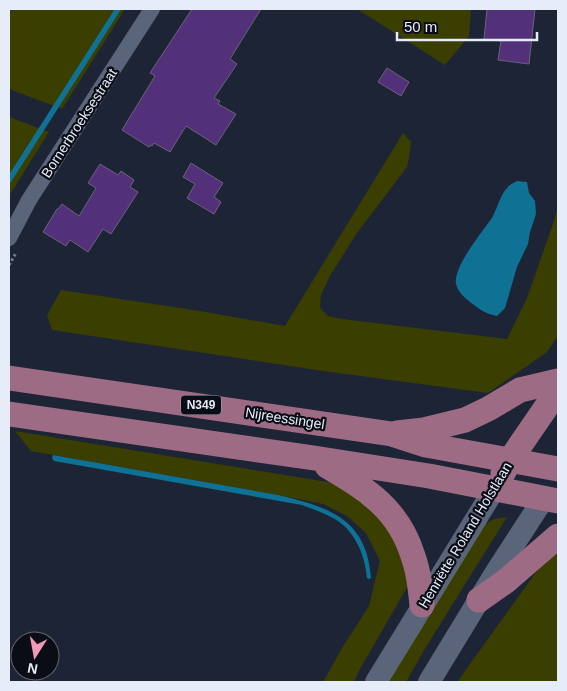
<svg xmlns="http://www.w3.org/2000/svg" width="567" height="691" viewBox="0 0 567 691" font-family="Helvetica,sans-serif">
<rect width="100%" height="100%" fill="#1c2436"/>
<!-- green -->
<path fill="#3a3f01" d="M9,9h116l-63,100 -53,-20z
M357,9h114l-2,27 -24,29z
M9,117l40,15 -40,64z
M403,133l8,9 -1,10 -3,15 -50,66 -27,43 -9,19 -1,13 8,8 14,3 165,20 20,-41 27,-77 4,-15v130l-12,17 -58,40 -165,-22 -271,-41 -5,-15 14,-25 139,21 85,15z
M15,431l319,52 32,14 34,46 9,41 -49,85 -6,13h-31l19,-34 27,-42 11,-45 -14,-28 -19,-17 -24,-12 -45,-9 -247,-44z
M507,517l-81,130 -20,35h-18l93,-155 13,-8z
M558,551v131h-101l87,-121z"/>
<!-- water -->
<path fill="#0f7295" d="M517,181l10,1 2,11 6,8 1,13 -6,18 -2,12 -11,23 -12,41 -8,8c-11,-2 -18,-7 -27,-14 -6,-5 -12,-10 -14,-18 -3,-17 26,-52 36,-66 5,-9 9,-25 16,-31 2,-3 6,-4 9,-6z
M53,455l225,40c51,12 89,24 93,83l-2,1 -2,-1c-2,-24 -13,-50 -36,-61 -9,-5 -19,-8 -29,-12l-248,-44 -2,-3z"/>
<g fill="none" stroke-linecap="round" stroke-linejoin="round">
<!-- stream -->
<path stroke="#0f7295" stroke-width="5.5" d="M9,180l109,-171"/>
</g>
<!-- building -->
<path fill="#53307a" stroke="#6b6379" d="M192,9h69l-31,50 7,5 -23,34 6,3 -2,3 18,10 -20,31 -30,-19 -16,26 -16,-9 -2,3 -2,-1 -1,2 -27,-17 33,-54 -5,-3z
M487,9h48l-6,55 -31,-4 3,-19 -17,-2z
M387,68l22,14 -8,14 -23,-14z
M191,163l32,20 -9,14 7,5 -7,12 -27,-16 8,-14 -12,-7z
M100,164l18,11 3,-4 13,9 -4,7 8,5 -27,42 -8,-5 -15,23 -18,-12 -4,6 -23,-14 14,-23h1l4,-5 17,12 17,-28 -8,-5z"/>
<g fill="none" stroke-linecap="round" stroke-linejoin="round">
<!-- path -->
<path stroke="#757c8c" stroke-width="3" stroke-dasharray="2.5 2.5" stroke-linecap="butt" d="M9,265l7,-12"/>
<!-- street -->
<path stroke="#5b657a" stroke-width="16" d="M9,238l20,-38 123,-191"/>
<!-- secondary -->
<path stroke="#5b657a" stroke-width="22" d="M376,682l119,-194
M429,682l67,-110 48,-74"/>
<!-- primary -->
<path stroke="#9e6b84" stroke-width="25" d="M9,378l383,56 34,11 132,24
M9,414l305,44 115,18 129,25
M397,433l27,-3 41,-10 23,-11 32,-19 38,-9
M327,466c40,24 71,42 86,90 2,6 4,12 5,19 2,10 3,20 4,30
M503,473l7,-13 48,-70
M479,600l27,-19 52,-45"/>
</g>
<g text-anchor="middle" stroke-width="4.5" stroke-linejoin="round" paint-order="stroke">
<!-- shield labels -->
<rect fill="#0a0d15" stroke="#a4a9b4" stroke-width="1" x="181" y="395.5" width="40" height="19" rx="4"/>
<g font-size="12" font-weight="bold" fill="#e6ecf8">
<text x="201" y="409">N349</text>
</g>
<!-- street labels -->
<g font-size="14" fill="#e6ecf8" stroke="#0a0d15">
<text transform="translate(79 123) rotate(-57)" y="5">Bornerbroeksestraat</text>
<text transform="translate(285 418) rotate(9)" y="5">Nijreessingel</text>
<text transform="translate(465 535) rotate(-59)" y="5">Henriëtte Roland Holstlaan</text>
</g>
</g>
<!-- border -->
<rect width="567" height="691" fill="none" stroke="#e6ecf8" stroke-width="20"/>
<!-- north arrow -->
<g transform="translate(35 656) rotate(191)"><circle r="24" fill="#0a0d15" stroke="#626670"/>
<path d="M0-4L9 19L0 12L-9 19Z" fill="#f09ab7"/>
<text y="-8" font-size="14" font-weight="bold" text-anchor="middle" fill="#e6ecf8">N</text>
</g>
<!-- scale -->
<path d="M397 32v8h140v-8" fill="none" stroke="#e6ecf8" stroke-width="2.5"/>
<text x="404" y="32" font-size="15" fill="#e6ecf8" stroke="#0a0d15" stroke-width="4" paint-order="stroke">50 m</text>
</svg>
